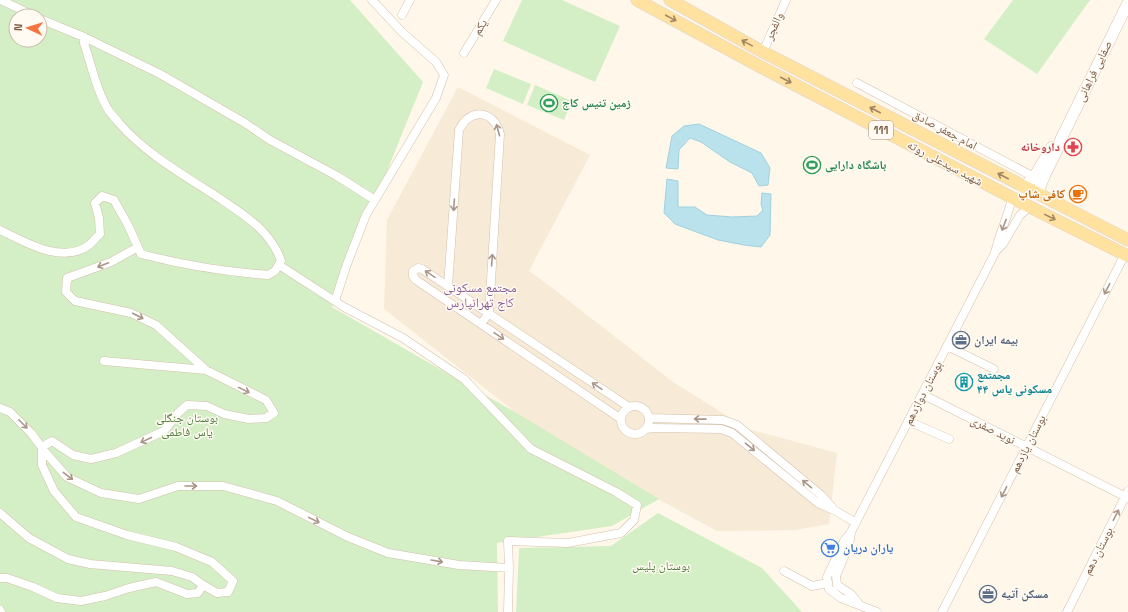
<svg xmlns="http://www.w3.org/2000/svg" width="1128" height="612" viewBox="0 0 1128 612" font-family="'Space Grotesk','Noto Naskh Arabic',sans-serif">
<rect width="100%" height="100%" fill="#fff7e9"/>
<!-- residential -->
<path fill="#f7ead6" d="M458,87l132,68 -61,116 22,16 122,95 75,47 89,24 -8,71 -34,6 -78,1 -105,-57 -97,-62 -131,-103 3,-89z"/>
<!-- green -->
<path fill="#d4efc5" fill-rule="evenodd" d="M0,0h350l73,82 -91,225 183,105 144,87 -47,27 -115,17 1,69h-498zM16,16h24v24h-24z
M522,0h40l58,26 -25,56 -92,-41z
M1013,0h77l-53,74 -53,-35z
M494,69l37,15 -8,20 -37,-16z
M535,85l37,16 -8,19 -37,-15z
M658,513l104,55 40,44h-286l3,-64 92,-2z"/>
<!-- water -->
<path fill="#bae2ec" stroke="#9fd2df" d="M699,124l62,29 9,15 -2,17 -9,1 -7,-13 -22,-11 -29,-20 -11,-4 -11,12 -1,19 -12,-1 6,-32 12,-10z
M667,179l11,2v26h17l12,8 25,2 25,-1 6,-6 -2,-6 1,-11 9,1 -1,41 -9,12 -17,-2 -26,-5 -43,-16 -11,-11z"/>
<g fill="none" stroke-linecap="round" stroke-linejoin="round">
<defs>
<path id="minor" d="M1,0l33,16
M402,15l8,-15
M40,19l44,18 76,37 85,49 25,17 67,36 38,24
M763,52l23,-52
M464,53l32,-53
M857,83l177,94
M0,230c25,12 62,35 89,15 4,-3 7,-8 11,-11l-1,-16 -4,-15 7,-7 12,4 14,25 13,29c42,11 84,18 127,21l7,-4 6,-10c-10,-31 -40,-48 -65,-65 -34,-22 -71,-43 -97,-73 -3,-4 -7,-8 -10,-12 -12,-19 -18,-47 -25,-68v-6
M995,252l8,-8 17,-29 10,-8
M448,286l11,-156c11,-23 35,-20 41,4l-11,179 -8,11
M335,301l12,-37 19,-49 70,-117 8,-23 -8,-13 -34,-30 -30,-32
M947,346l47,23
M104,361l102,9
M922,394l206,104
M621 420a14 14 0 1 1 28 0a14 14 0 1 1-28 0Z
M0,408l10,4 21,21 15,20 21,24 34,16 38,6 39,-13h45l54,15 71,36 40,16 71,12 50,3 -1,-27 60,2 53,-10 13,-13 3,-15 -21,-13 -85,-43 -67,-70 -61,-41 -59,-31 -65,-42
M649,418l74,2 14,5 84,70 11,12
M621,419l-205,-139 -3,-4v-5l5,-3 4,1 207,138
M908,421l41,18
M646,429l8,-1 67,1 11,4 86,70 18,8 20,12
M42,447l10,-6 21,14 18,4 25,-6 48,-22 13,-17 10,-9 20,1 17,8 25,5 17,-1 8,-5 -8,-13 -60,-30 -50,-45 -25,-12 -56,-12 -9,-9 1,-14 44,-16 27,-15
M42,447v18l12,26 22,26 51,18 49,12 36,15 21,19 -5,11 -11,1 -14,-8
M0,513l29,25 39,21 22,5 82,7 20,6 11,8 -5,8 -11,1 -31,-12 -27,6 -24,8 -24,5 -24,-3 -24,-11 -26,-9h-7
M851,533l-2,12 -13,31 1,9 14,9 8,10
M784,571l28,15 16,-3
M0,610l1,2
M508,612l1,-44
M877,612l-36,-14 -12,-9 -2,-12 17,-36 7,-9 144,-279c4,-19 13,-36 17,-55
M942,612l183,-358
M1067,612l61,-121"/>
<path id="secondary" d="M1024,187l10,-10 18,-30
M1038,194c4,-19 17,-35 23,-55l67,-136"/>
<path id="primary" d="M637,0l122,66 271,141 98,49
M670,0l93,52 365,188"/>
</defs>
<!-- minor casing -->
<use href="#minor" stroke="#d3c0ac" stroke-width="9"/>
<!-- secondary casing -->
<use href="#secondary" stroke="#d9c2ac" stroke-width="12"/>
<!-- primary casing -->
<use href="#primary" stroke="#ddd5cf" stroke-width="13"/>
<!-- minor -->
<use href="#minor" stroke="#fff" stroke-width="8"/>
<!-- secondary -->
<use href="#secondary" stroke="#fff" stroke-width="11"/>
<!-- primary -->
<use href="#primary" stroke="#ffe1a0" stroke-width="12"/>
</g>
<!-- one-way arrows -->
<defs><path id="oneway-shaft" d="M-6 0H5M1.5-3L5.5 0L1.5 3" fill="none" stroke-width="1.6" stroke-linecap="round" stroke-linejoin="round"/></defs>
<g stroke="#a48562">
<use href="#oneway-shaft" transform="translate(671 18) rotate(28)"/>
<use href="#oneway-shaft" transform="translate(747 43) rotate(-151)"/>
<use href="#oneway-shaft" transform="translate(786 80) rotate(27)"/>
<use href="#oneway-shaft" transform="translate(875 110) rotate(-153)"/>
<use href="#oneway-shaft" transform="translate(1003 176) rotate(-153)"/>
<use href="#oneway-shaft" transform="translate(1050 217) rotate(26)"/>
</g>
<g stroke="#aa9688">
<use href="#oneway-shaft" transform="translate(498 130) rotate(-105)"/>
<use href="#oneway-shaft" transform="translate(454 205) rotate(94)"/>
<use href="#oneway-shaft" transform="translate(1004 225) rotate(111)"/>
<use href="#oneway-shaft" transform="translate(492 260) rotate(-86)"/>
<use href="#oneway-shaft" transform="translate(103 265) rotate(159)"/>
<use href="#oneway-shaft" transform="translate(430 274) rotate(-146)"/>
<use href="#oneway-shaft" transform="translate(1107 289) rotate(117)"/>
<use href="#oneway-shaft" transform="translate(138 316) rotate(27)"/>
<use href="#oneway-shaft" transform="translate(499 336) rotate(34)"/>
<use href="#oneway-shaft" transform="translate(597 386) rotate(-146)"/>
<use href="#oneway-shaft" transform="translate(244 390) rotate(26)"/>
<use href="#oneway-shaft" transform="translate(700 419) rotate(-179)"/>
<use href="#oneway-shaft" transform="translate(23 424) rotate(45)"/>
<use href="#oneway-shaft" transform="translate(146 440) rotate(155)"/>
<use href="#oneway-shaft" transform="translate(750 447) rotate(39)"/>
<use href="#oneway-shaft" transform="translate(68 476) rotate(37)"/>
<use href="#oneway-shaft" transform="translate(807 484) rotate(-140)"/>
<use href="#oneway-shaft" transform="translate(191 486)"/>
<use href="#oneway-shaft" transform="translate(1004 492) rotate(117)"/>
<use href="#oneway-shaft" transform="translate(1116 515) rotate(-63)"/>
<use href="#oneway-shaft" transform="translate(314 520) rotate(26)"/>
<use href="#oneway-shaft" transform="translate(437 561) rotate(10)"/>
</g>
<!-- icons -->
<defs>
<symbol id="stadium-ring" viewBox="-11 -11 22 22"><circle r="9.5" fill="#fffaf2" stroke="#2e9e5b" stroke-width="1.5"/><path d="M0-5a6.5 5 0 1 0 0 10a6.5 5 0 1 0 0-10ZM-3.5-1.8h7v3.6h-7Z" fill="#2e9e5b"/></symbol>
<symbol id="pharmacy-ring" viewBox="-11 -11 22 22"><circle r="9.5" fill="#fffaf2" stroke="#e0444e" stroke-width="1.5"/><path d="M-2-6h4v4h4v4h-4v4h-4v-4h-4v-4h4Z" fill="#e0444e"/></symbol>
<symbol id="cafe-ring" viewBox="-11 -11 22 22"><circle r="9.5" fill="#fffaf2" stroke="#e8710a" stroke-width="1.5"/><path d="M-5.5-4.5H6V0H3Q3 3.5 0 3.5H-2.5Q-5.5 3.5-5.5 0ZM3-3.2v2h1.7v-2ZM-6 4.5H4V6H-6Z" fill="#e8710a"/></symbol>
<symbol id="office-ring" viewBox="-11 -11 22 22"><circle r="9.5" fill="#fffaf2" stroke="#5c6f8a" stroke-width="1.5"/><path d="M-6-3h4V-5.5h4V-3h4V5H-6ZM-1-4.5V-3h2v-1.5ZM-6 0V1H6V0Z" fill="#5c6f8a"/></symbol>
<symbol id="building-ring" viewBox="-11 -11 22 22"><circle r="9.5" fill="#fffaf2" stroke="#0f9aa8" stroke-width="1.5"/><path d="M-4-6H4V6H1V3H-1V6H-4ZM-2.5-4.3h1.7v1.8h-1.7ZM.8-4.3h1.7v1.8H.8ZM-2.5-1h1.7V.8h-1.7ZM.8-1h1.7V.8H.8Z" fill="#0f9aa8"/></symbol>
<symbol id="supermarket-ring" viewBox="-11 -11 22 22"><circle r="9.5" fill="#fffaf2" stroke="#3f7fe0" stroke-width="1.5"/><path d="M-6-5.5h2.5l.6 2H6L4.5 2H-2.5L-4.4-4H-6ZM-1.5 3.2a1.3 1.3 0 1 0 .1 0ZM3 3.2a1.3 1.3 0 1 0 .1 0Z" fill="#3f7fe0"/></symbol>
</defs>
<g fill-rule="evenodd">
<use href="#stadium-ring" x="539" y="93" width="20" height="20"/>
<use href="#pharmacy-ring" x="1063" y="137" width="20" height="20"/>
<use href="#stadium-ring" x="802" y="155" width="20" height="20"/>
<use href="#cafe-ring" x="1068" y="184" width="20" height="20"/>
<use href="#office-ring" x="951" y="330" width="20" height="20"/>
<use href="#building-ring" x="954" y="372" width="20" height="20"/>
<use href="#supermarket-ring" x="820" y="538" width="20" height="20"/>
<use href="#office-ring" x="978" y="584" width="20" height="20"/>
</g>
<g text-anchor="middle" stroke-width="3" stroke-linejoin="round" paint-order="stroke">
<!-- shield labels -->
<rect fill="#fffaf2" stroke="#a48d7b" stroke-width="1" x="869" y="121" width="24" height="18" rx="3"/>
<g font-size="11" font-weight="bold" fill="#7d5e48">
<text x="881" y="134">111</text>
</g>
<!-- street labels -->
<g font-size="12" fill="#7d5e48" stroke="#fffaf2">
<text transform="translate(774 26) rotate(-66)" y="4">والفجر</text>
<text transform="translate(480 27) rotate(-59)" y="4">یکم</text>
<text transform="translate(1094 71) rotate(-64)" y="4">صفایی فراهانی</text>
<text transform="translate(945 130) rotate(28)" y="4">امام جعفر صادق</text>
<text transform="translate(945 163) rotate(28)" y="4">شهید سیدعلی روته</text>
<text transform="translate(923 393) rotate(-63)" y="4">بوستان دوازدهم</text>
<text transform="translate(993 430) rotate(27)" y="4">نوید صفری</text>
<text transform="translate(1028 444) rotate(-63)" y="4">بوستان یازدهم</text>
<text transform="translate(1098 551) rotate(-63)" y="4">بوستان دهم</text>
</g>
<!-- leisure labels -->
<g font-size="12" font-weight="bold" fill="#27864d" stroke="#fffaf2" text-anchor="start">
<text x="562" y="107">زمین تنیس کاج</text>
<text x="825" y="169">باشگاه دارایی</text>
</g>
<!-- health labels -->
<g font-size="12" font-weight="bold" fill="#be3a42" stroke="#fffaf2" text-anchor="end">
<text x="1060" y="151">داروخانه</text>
</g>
<!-- food labels -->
<g font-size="12" font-weight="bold" fill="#c56008" stroke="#fffaf2" text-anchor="end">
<text x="1065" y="198">کافی شاپ</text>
</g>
<!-- service labels -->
<g font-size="12" font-weight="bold" fill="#4e5e75" stroke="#fffaf2" text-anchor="start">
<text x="974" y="344">بیمه ایران</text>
<text x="1001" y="598">مسکن آتیه</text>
</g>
<!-- culture labels -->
<g font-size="12" font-weight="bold" fill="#0d838f" stroke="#fffaf2" text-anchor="start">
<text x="977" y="379">مجمتمع<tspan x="977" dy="14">مسکونی یاس ۴۴</tspan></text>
</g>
<!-- park labels -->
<g font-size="12" fill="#4c7e3c" stroke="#fffaf2">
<text x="187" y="422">بوستان جنگلی<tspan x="187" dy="14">یاس فاطمی</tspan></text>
<text x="661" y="570">بوستان پلیس</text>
</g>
<!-- shop labels -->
<g font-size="12" font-weight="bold" fill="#366cbe" stroke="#fffaf2" text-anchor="start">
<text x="843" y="552">یاران دریان</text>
</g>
<!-- neighbourhood labels -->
<g font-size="13" fill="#896099" stroke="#fffaf2">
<text x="480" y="292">مجتمع مسکونی<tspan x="480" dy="15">کاج تهرانپارس</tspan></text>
</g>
</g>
<!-- north arrow -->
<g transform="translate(28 28) rotate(274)"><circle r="19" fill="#fffaf2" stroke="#cbbcae"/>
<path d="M0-3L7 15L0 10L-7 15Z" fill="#f57341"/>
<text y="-6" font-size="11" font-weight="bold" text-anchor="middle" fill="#7d5e48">N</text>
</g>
</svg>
